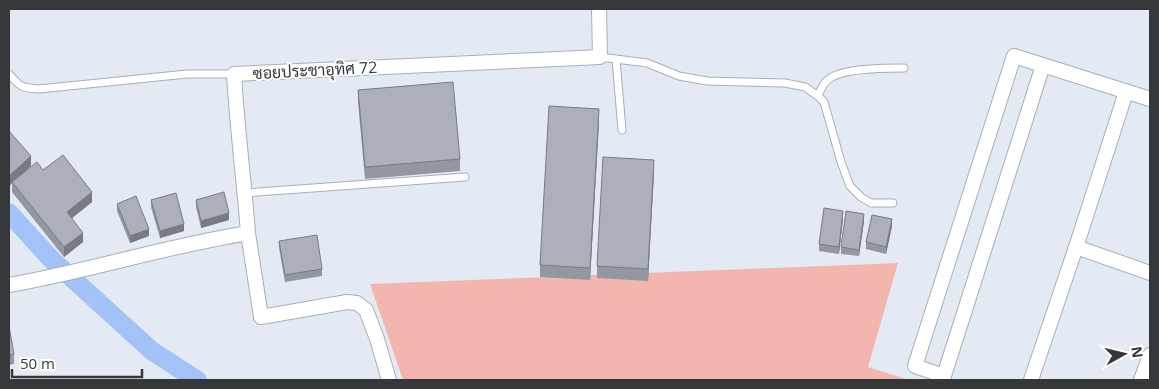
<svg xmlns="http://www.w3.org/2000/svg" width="1159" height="389" viewBox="0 0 1159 389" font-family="'Open Sans',Sarabun,sans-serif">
<rect width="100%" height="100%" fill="#e4eaf4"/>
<!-- green -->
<path fill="#f3b6ae" d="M898,263l-30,104 41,13h-506l-33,-96z"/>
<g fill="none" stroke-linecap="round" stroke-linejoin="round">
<!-- canal -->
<path stroke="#a3c2f8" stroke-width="19" d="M9,213l42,46 101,92 45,29"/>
<defs>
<path id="lane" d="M600,57l47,6 32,13 28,5 78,2 20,4 13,9 6,6 17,60 9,24 11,11 10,6h22
M616,59l6,71
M9,74c11,13 13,14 30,15l148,-15h47
M818,96c3,-7 6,-15 14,-19 15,-9 54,-9 72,-9
M245,193l220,-16"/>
<path id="street" d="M1043,65l-99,311 -29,-10 99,-310 136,43
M248,233l13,84 86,-15 10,1 9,7 11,29 12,41
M1076,247l74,26
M9,285c80,-14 158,-39 239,-52 -4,-53 -11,-106 -14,-159l366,-17 -1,-48
M1031,380l45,-133 50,-155
M1141,380l9,-25"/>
</defs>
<!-- lane casing -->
<use href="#lane" stroke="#a9afb8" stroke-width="9"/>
<!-- street casing -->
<use href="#street" stroke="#a9afb8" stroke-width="16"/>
<!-- lane -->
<use href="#lane" stroke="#fff" stroke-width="7"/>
<!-- street -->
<use href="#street" stroke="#fff" stroke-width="14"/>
</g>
<!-- wall -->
<path fill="#9397a0" d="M358,90l102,69v12l-95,8 -7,-77z
M599,121l-9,159 -50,-3v-12z
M9,131l22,35 -10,9 22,-5 49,32 -20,16 11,24 -19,15 -52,-65v-9l-3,3z
M654,172l-6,109 -51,-3v-12z
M151,200l33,31 -24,7 -9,-31z
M196,200l33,20 -28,8 -5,-21z
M117,204l32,32 -19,7 -13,-32z
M843,218l-4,36 -20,-3v-7z
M864,221l-5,35 -18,-2v-7z
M892,226l-6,28 -20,-5v-7z
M279,241l43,28v7l-37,6 -6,-34z
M9,326l5,28v10l-5,1z"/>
<!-- shaded-wall -->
<path fill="#787b82" d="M599,109v12l-9,159v-12z
M31,156v10l-22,20v-10z
M654,160v12l-6,109v-12z
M92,192v10l-25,20v-10z
M843,211v7l-4,36v-7z
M229,213v7l-28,8v-7z
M864,214v7l-5,35v-6z
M892,219v7l-6,28v-7z
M184,224v7l-24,7v-7z
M149,229v7l-19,7v-7z
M83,233v9l-19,15v-10z"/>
<!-- building -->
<path fill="#abb0ba" stroke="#787b82" d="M453,82l7,77 -95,8 -7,-77z
M549,106l50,3 -9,159 -50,-3z
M9,131l22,25 -22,20z
M63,155l29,37 -25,20 16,21 -19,14 -52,-65 25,-20 6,8z
M603,157l51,3 -6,109 -51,-3z
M224,192l5,21 -28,8 -5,-21z
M176,193l8,31 -24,7 -9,-31z
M136,196l13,33 -19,7 -13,-32z
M824,208l19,3 -4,36 -20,-3z
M846,211l18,3 -5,36 -18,-3z
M872,215l20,4 -6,28 -20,-5z
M317,235l5,34 -37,6 -6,-34z
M9,326l5,28 -5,1z"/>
<g text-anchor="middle" stroke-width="4" stroke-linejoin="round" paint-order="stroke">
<!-- street labels -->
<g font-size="16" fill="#35383b" stroke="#fff">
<text transform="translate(315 70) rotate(-3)" y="6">ซอยประชาอุทิศ 72</text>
</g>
</g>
<!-- border -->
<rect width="1159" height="389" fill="none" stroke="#35383b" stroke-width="20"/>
<!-- north arrow -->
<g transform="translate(1124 354) rotate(82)" stroke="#ffffff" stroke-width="4" paint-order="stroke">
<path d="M0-4L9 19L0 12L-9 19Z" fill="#35383b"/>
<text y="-8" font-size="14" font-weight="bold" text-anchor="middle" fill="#35383b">N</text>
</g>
<!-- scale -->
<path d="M12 369v8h130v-8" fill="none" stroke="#35383b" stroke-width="2.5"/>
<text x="20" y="369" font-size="15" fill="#35383b" stroke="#ffffff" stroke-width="4" paint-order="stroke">50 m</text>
</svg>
